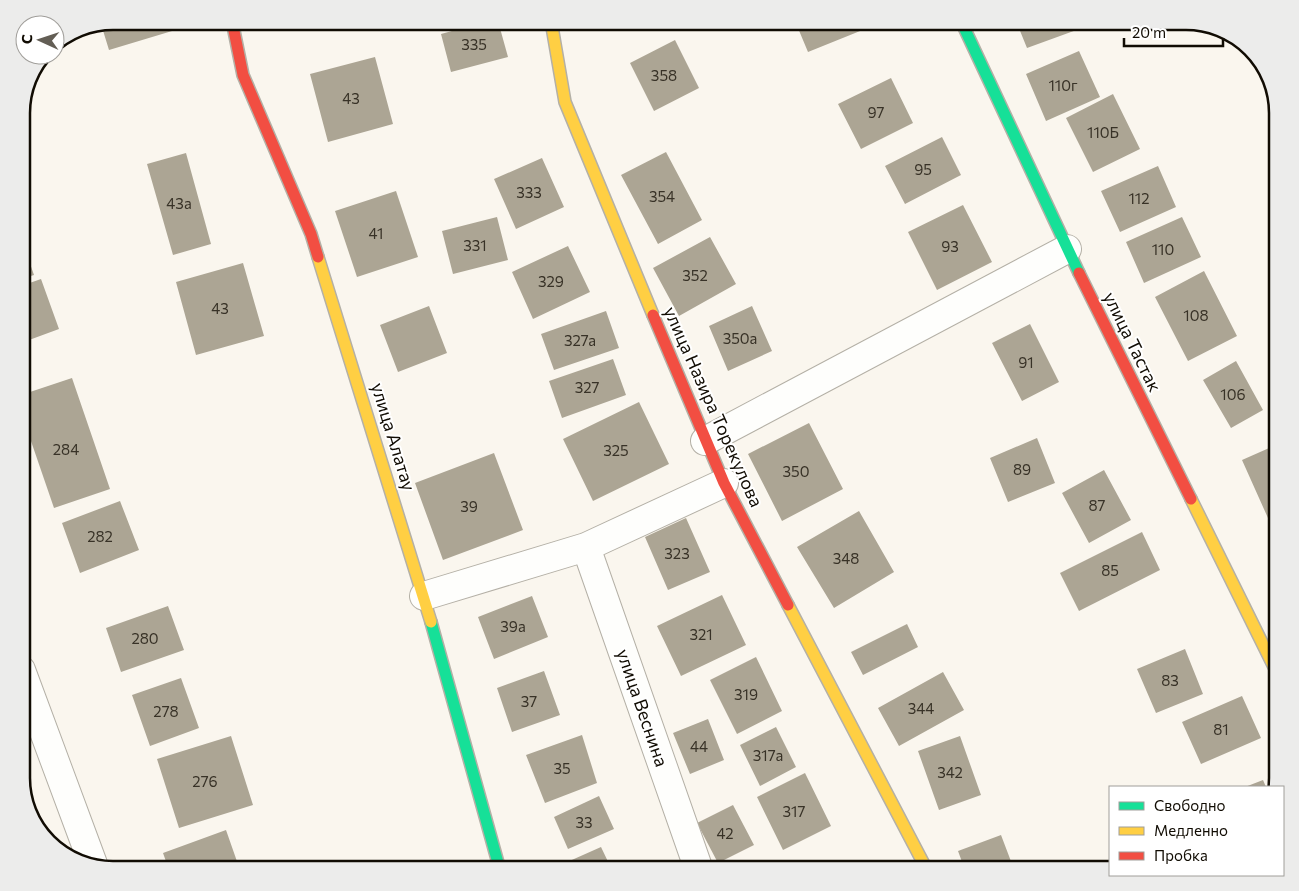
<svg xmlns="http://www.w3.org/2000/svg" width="1299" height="891" viewBox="0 0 1299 891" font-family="Commissioner,sans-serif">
<rect width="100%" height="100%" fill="#faf6ee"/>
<!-- building -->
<path fill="#aca594" d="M113,21h77l2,4 -83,25 -8,-26z
M488,21h10l10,36 -57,15 -10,-38z
M795,21h78l2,4 -67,27z
M1016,21h63l3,7 -55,20z
M675,40l24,48 -45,23 -24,-48z
M1079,51l21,46 -54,24 -20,-47z
M375,57l18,67 -65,18 -18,-68z
M891,78l22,45 -52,26 -23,-45z
M1113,94l27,55 -47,23 -27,-54z
M942,137l19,38 -56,29 -20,-38z
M666,152l36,68 -44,24 -37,-69z
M186,153l25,91 -38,11 -26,-91z
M542,158l22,49 -48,22 -22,-50z
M1158,166l18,41 -56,25 -19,-41z
M396,191l22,66 -61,20 -22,-66z
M963,205l29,57 -55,28 -29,-58z
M497,217l11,43 -55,14 -11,-43z
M1182,217l19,40 -57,26 -18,-41z
M710,237l26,47 -57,32 -26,-48z
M21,238l13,37 -13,4z
M568,246l22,46 -57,27 -21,-47z
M243,263l21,73 -68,19 -20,-73z
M1204,271l33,65 -49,25 -33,-64z
M41,279l18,50 -38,14v-57z
M429,306l18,47 -49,19 -18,-47z
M752,306l20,45 -44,20 -19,-45z
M606,311l13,37 -65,22 -13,-36z
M1030,324l29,58 -37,19 -30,-58z
M613,359l13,36 -64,23 -13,-37z
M1236,361l27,49 -32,18 -28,-48z
M72,378l38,111 -56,19 -33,-96v-17z
M639,402l30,62 -76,37 -30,-62z
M809,423l34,66 -61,32 -34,-67z
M1037,438l18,45 -47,19 -18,-44z
M1278,444v80l-6,3 -30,-67z
M494,453l29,77 -80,30 -28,-77z
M1104,470l27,50 -42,23 -27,-50z
M120,501l19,49 -59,23 -18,-50z
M859,511l35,61 -60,36 -37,-61z
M686,518l24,54 -42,18 -23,-53z
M1142,532l18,38 -81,41 -19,-38z
M722,595l24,50 -65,31 -24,-50z
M532,596l16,41 -54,22 -16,-42z
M168,606l16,44 -63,22 -15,-44z
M907,624l11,23 -55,28 -12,-23z
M1185,649l18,45 -47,19 -19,-44z
M756,657l26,54 -45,23 -27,-54z
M544,671l16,44 -48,17 -15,-44z
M943,672l21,38 -65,36 -21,-38z
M181,678l18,50 -49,18 -18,-51z
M1242,696l19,42 -60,26 -19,-42z
M708,719l16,41 -34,14 -17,-41z
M776,727l20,40 -36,19 -20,-41z
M582,735l15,48 -52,20 -19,-48z
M231,736l22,69 -74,23 -22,-69z
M960,736l21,59 -42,15 -21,-59z
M805,773l26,53 -48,24 -26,-53z
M1263,780l3,7h-21z
M599,796l15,33 -46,20 -14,-32z
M733,805l21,40 -36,18 -21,-40z
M226,830l14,40h-71l-6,-17z
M1001,835l11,29 -16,6h-31l-7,-19z
M601,847l11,23h-55l-1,-3z"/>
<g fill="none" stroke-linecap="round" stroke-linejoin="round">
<defs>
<path id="street" d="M705,441l362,-192
M586,547l113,323
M424,596l162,-49 138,-64
M21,670l72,194"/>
<path id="fast" d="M961,21l118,252
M431,622l69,248"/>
<path id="slow" d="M551,21l14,81 88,213
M318,257l113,365
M1191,499l87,176
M788,605l139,265"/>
<path id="jam" d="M232,21l11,54 68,159 7,23
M1079,273l112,226
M653,315l71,168 64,122"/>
</defs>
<!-- street casing -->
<use href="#street" stroke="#b4b0a6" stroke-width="30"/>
<!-- fast casing -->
<use href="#fast" stroke="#b4b0a6" stroke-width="14"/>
<!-- slow casing -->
<use href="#slow" stroke="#b4b0a6" stroke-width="14"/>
<!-- jam casing -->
<use href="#jam" stroke="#b4b0a6" stroke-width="14"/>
<!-- street -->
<use href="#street" stroke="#fefefc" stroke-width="28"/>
<!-- fast -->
<use href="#fast" stroke="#16e098" stroke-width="11"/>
<!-- slow -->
<use href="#slow" stroke="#ffcf43" stroke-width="11"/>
<!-- jam -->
<use href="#jam" stroke="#f24e42" stroke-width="11"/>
</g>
<g text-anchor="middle" stroke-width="4" stroke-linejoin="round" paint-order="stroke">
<!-- number labels -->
<g font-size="15" fill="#383227">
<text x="474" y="50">335</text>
<text x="664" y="81">358</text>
<text x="1063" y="91">110г</text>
<text x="351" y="104">43</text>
<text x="876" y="118">97</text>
<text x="1103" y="138">110Б</text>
<text x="923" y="175">95</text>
<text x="529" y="198">333</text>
<text x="662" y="202">354</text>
<text x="1139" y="204">112</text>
<text x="179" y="209">43а</text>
<text x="376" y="239">41</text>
<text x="475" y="251">331</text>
<text x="950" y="252">93</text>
<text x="1163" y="255">110</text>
<text x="695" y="281">352</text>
<text x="551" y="287">329</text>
<text x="220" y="314">43</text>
<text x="1196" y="321">108</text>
<text x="740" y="344">350а</text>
<text x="580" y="346">327а</text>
<text x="1026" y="368">91</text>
<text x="587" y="393">327</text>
<text x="1233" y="400">106</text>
<text x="66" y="455">284</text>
<text x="616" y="456">325</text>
<text x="1022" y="475">89</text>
<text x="796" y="477">350</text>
<text x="1097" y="511">87</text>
<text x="469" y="512">39</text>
<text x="100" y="542">282</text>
<text x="677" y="559">323</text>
<text x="846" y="564">348</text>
<text x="1110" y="576">85</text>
<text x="513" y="632">39а</text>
<text x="701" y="640">321</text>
<text x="145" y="644">280</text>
<text x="1170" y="686">83</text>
<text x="746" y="700">319</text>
<text x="529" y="707">37</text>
<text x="921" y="714">344</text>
<text x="166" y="717">278</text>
<text x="1221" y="735">81</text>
<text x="699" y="752">44</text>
<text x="768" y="761">317а</text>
<text x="562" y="774">35</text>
<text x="950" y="778">342</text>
<text x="205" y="787">276</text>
<text x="794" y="817">317</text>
<text x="584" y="828">33</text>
<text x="725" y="839">42</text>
</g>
<!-- street labels -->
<g font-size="18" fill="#110c03" stroke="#fff">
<text transform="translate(1132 342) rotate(64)" y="6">улица Тастак</text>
<text transform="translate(713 407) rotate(66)" y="6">улица Назира Торекулова</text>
<text transform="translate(393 437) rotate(73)" y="6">улица Алатау</text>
<text transform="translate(642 708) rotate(71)" y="6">улица Веснина</text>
</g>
</g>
<!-- crop -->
<path d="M0 0H1299V891H0ZM113 30H1186A83 83 0 0 1 1269 113V778A83 83 0 0 1 1186 861H113A83 83 0 0 1 30 778V113A83 83 0 0 1 113 30Z" fill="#ececeb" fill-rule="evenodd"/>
<path fill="none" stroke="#110c03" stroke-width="2.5" d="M113 30H1186A83 83 0 0 1 1269 113V778A83 83 0 0 1 1186 861H113A83 83 0 0 1 30 778V113A83 83 0 0 1 113 30Z"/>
<!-- legend -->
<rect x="1109" y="786" width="175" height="90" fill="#ffffff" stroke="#a09e9a"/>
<rect x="1119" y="802" width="25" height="8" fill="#16e098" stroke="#a09e9a"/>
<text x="1154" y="811" font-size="15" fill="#110c03">Свободно</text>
<rect x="1119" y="827" width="25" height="8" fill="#ffcf43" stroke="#a09e9a"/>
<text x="1154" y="836" font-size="15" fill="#110c03">Медленно</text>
<rect x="1119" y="852" width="25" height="8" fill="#f24e42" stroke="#a09e9a"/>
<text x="1154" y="861" font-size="15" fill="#110c03">Пробка</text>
<!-- north arrow -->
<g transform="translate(40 40) rotate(273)"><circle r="24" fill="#ffffff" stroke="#a09e9a"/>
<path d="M0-4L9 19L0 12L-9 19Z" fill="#635e55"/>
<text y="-8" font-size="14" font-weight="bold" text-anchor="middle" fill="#110c03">С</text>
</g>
<!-- scale -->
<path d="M1124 38v8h99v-8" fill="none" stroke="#110c03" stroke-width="2.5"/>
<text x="1132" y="38" font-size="15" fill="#110c03" stroke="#ffffff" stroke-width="4" paint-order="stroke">20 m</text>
</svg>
